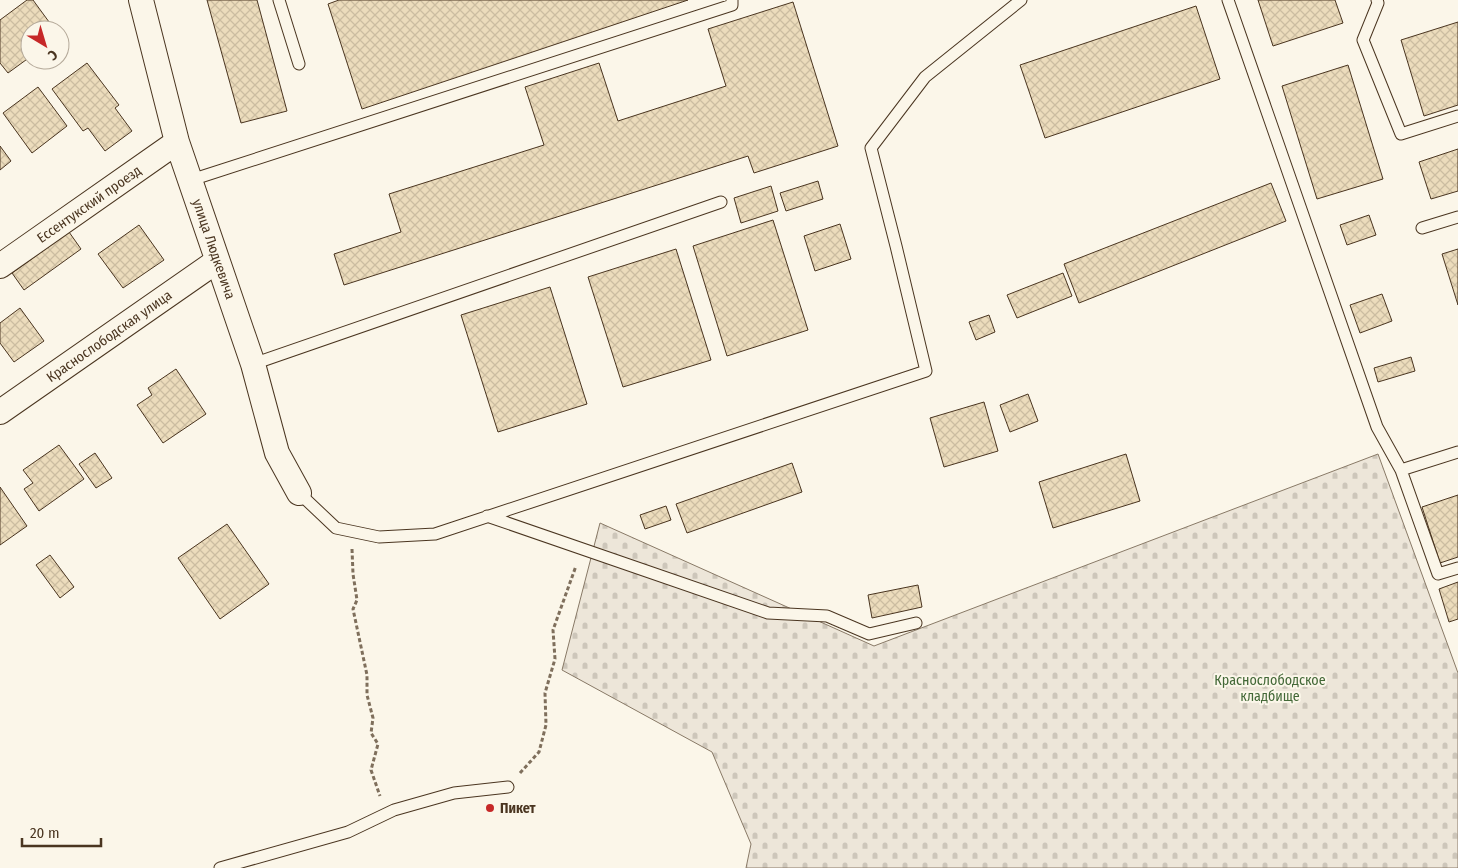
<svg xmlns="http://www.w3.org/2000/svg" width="1458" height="868" viewBox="0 0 1458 868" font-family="'Fira Sans Condensed',sans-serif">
<defs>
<pattern id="cemetery-stones" width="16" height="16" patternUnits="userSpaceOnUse" patternTransform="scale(1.25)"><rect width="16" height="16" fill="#ede6d9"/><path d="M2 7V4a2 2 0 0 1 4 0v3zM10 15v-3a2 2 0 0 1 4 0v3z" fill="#cdc6ba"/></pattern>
<pattern id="building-cross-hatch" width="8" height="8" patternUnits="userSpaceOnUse" patternTransform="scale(1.25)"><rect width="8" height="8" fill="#ecdcbc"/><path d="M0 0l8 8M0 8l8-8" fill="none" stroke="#ccbda1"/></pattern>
</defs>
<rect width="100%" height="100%" fill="#fbf6e9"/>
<!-- cemetery -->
<path fill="url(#cemetery-stones)" stroke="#887966" d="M1378,454l80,219v195h-712l5,-24 -39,-92 -150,-82 38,-147 274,123z"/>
<!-- building -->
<path fill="url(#building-cross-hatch)" stroke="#4a3520" d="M27,0h6l19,26 -5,4h-17v27l-22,16 -8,-10v-43z
M207,0h50l30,111 -46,12z
M339,0h349l-326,109 -34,-105z
M1258,0h77l8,23 -70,23z
M793,2l45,144 -84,27 -6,-17 -404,129 -10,-31 67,-22 -12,-38 155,-49 -19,-58 74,-24 19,58 108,-35 -18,-57z
M1196,6l24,73 -175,59 -25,-73z
M1458,22v83l-34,11 -23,-76z
M87,63l32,42 -4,3 17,23 -27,20 -17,-23 -5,3 -31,-42z
M1348,65l35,114 -66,20 -35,-113z
M38,87l29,39 -35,27 -29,-40z
M0,146l11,15 -11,9z
M1458,149v42l-27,8 -12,-37z
M818,181l5,18 -37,12 -6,-18z
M1271,183l15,38 -207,82 -15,-39z
M771,186l7,25 -37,12 -7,-25z
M1369,215l7,20 -29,10 -7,-20z
M773,220l35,110 -81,26 -34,-110z
M840,224l11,35 -36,12 -11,-35z
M139,225l25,35 -41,28 -25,-34z
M69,232l12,17 -57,41 -12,-17z
M676,249l35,111 -88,27 -35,-110z
M1458,249v56l-16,-51z
M1063,273l9,23 -55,22 -10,-23z
M550,287l37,117 -89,28 -37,-117z
M1382,294l10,27 -32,12 -10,-28z
M20,308l24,33 -30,21 -14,-19v-20z
M989,315l6,17 -19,8 -7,-18z
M1411,357l4,14 -37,11 -4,-14z
M176,369l30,45 -43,29 -26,-38 15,-10 -4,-7z
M1028,394l10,27 -28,11 -10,-27z
M984,402l14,49 -54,16 -14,-49z
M59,445l25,34 -45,32 -15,-22 9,-6 -10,-13z
M95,453l17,25 -16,10 -17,-24z
M1126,454l14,47 -87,27 -14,-46z
M792,463l10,29 -115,41 -11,-29z
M0,487l27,39 -27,19z
M1458,495v62l-18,6 -18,-56z
M666,506l5,14 -26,9 -5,-14z
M227,524l42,60 -49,35 -42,-61z
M50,555l24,32 -14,11 -24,-33z
M1458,582v37l-9,3 -10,-33z
M918,585l4,22 -50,11 -4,-23z"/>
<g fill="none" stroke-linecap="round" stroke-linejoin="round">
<defs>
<path id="lane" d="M279,0l20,64
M1228,0l149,427 24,43 37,104 20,-6
M1377,0l1,3 -15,37 38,94 57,-18
M191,180l541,-175v-5
M1422,228l36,-11
M253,364l468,-162
M1401,470l57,-18
M299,493l37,35 43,9 56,-3 491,-163 -30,-125 -25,-98 54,-71 96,-77
M487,516l281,97 59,3 42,18 47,-11
M220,868l128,-36 46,-22 60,-17 54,-6"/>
<path id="street" d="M141,0l36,142 76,222 24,89 22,40
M0,266l177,-124
M0,412l217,-151"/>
</defs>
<!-- lane casing -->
<use href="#lane" stroke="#4a3520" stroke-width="13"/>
<!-- street casing -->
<use href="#street" stroke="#4a3520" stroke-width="26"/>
<!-- path -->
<path stroke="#7f6f5c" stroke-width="3" stroke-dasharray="4 2.5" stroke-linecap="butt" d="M352,549l1,25 4,26 -4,9 14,66v20l6,23 -2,15 7,11 -7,26 9,26
M520,773l19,-21 7,-27 -1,-32 10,-34 -2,-29 23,-64"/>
<!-- lane -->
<use href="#lane" stroke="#fbf6e9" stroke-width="11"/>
<!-- street -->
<use href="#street" stroke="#fbf6e9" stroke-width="24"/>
</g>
<!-- markers -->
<circle fill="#c62828" stroke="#fbf6e9" stroke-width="2" cx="490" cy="808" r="5"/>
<g text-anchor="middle" stroke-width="4" stroke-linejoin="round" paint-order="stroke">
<!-- street labels -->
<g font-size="14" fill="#4a3520" stroke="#fbf6e9">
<text transform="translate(89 204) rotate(-35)" y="5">Ессентукский проезд</text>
<text transform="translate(214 249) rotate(71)" y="5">улица Людкевича</text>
<text transform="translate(109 336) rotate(-35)" y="5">Краснослободская улица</text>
</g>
<!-- park labels -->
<g font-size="14" fill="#436837" stroke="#fbf6e9">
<text x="1270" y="685">Краснослободское<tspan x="1270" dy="16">кладбище</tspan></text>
</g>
<!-- poi labels -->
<g font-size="14" font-weight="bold" fill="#4a3520" stroke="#fbf6e9" text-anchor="start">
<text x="500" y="813">Пикет</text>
</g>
</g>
<!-- north arrow -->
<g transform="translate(45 45) rotate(142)"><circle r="24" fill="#fbf6e9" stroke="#b4a999"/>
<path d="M0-4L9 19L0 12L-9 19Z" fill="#c62828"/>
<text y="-8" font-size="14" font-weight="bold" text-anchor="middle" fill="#4a3520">С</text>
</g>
<!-- scale -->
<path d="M22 838v8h79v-8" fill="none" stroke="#4a3520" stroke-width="2.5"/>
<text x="30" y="838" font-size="15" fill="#4a3520" stroke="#fbf6e9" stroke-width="4" paint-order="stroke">20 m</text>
</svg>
